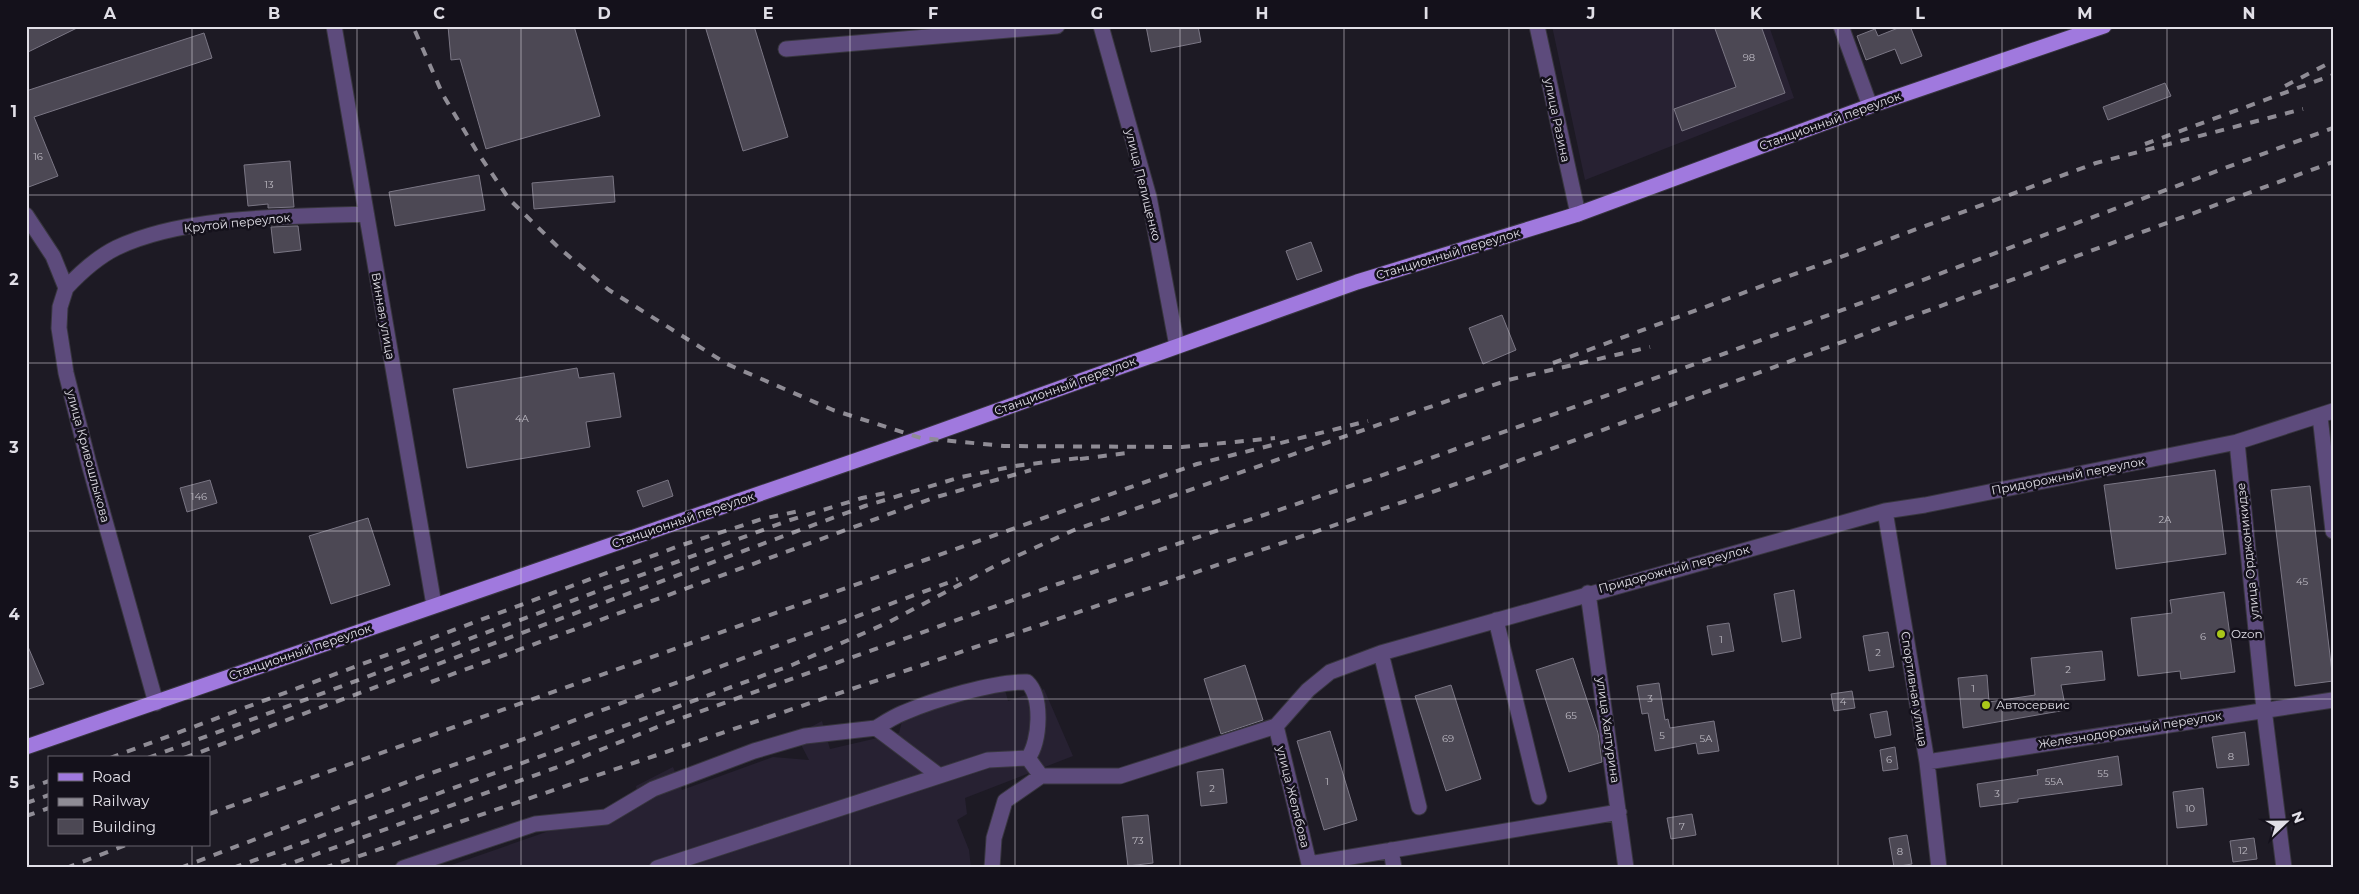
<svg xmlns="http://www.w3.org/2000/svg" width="2359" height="894" viewBox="0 0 2359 894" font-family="Montserrat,sans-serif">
<rect width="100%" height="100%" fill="#1d1a24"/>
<!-- built -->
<path fill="#272132" d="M1552,26h217l25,72 -209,82z
M1004,686l4,15 36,-12 29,67 -108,42 2,16 -10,6 12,30 2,18h-528l195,-68 -2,-14 37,-19 9,23 91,-33 36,3 -13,-25 26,-14 8,28 69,-16 6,-24z"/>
<!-- building -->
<path fill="#4c4854" stroke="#7a7684" d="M26,26h55l-55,27z
M448,26h126l26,90 -114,33 -26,-90 -9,1z
M705,26h49l34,111 -45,14z
M1146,26h52l3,16 -50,10z
M1714,26h47l24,67 -103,38 -8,-22 62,-22z
M1903,26h7l12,30 -21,8 -6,-15 -29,11 -9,-24 18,-7 3,7z
M204,33l8,25 -178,59 24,59 -32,12v-97z
M2165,83l6,13 -63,24 -5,-13z
M290,161l4,46 -26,1v-4l-20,2 -4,-41z
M479,175l6,35 -90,16 -6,-34z
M613,176l2,26 -81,7 -2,-26z
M295,226h3l3,24 -27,3 -3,-26z
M1311,242l11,29 -25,9 -11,-29z
M1502,315l14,35 -33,14 -14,-36z
M577,368l2,10 35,-5 7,44 -35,5 4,25 -123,21 -14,-79z
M2215,470l11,84 -110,15 -12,-84z
M210,480l7,23 -30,9 -7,-24z
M668,480l5,16 -30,11 -6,-16z
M2310,486l23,195 -38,5 -24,-196z
M368,518l22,67 -59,19 -22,-68z
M1794,590l7,48 -19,4 -8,-48z
M2224,592l11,80 -54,7 -1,-8 -42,5 -7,-58 41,-5 -2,-13z
M1729,623l5,28 -22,4 -5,-29z
M1888,632l6,35 -25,4 -6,-35z
M26,642l18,42 -18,6z
M2102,651l3,29 -44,5 5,25 -103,18 -5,-50 29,-3 2,27 46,-7 -4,-37z
M1573,658l25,75 4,29 -33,10 -33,-102z
M1245,665l18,55 -42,14 -17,-55z
M1659,683l6,37 3,-1 2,9 44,-7 5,30 -21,3 -2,-11 -41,8 -7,-38 -6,1 -5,-28z
M1451,685l30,94 -35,12 -31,-95z
M1852,691l3,17 -21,3 -3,-17z
M1887,711l4,24 -16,3 -5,-24z
M1330,731l27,89 -33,10 -27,-89z
M2245,732l4,33 -32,3 -5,-31z
M1895,747l3,22 -15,2 -3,-21z
M2118,756l4,29 -104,14v3l-38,5 -3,-23 61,-9 -1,-5z
M1223,769l4,34 -26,3 -4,-34z
M2203,788l4,37 -30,3 -4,-36z
M1692,814l4,21 -25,4 -4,-21z
M1148,815l5,48 -25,3 -6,-49z
M1907,835l5,29 -18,3 -5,-29z
M2254,838l3,21 -24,3 -3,-21z"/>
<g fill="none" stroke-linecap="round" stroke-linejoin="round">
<defs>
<path id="minor" d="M334,26l100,579
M1101,26l48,171 28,149
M1537,26l41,188
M1841,26l29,80
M786,49l271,-23
M26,215l27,41 13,32 -6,19 -1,21 7,45 23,91 67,239
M66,288c15,-16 30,-30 50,-40 69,-33 174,-31 250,-34
M2320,416l13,115
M2237,442l27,267 20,159
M1885,511l42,251 12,106
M1588,593l38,275
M1496,620l43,177
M1381,653l38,154
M1276,726l34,142
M876,728c8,-5 17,-11 27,-15 30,-13 92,-32 124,-31 16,15 13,59 1,76
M1927,762l406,-62
M1041,776h79l156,-50 32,-36 22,-18 51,-19 504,-142 40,-6 312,-63 96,-31
M1391,850l3,18
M1309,864l310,-52
M403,868l132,-44 71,-7 47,-28 101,-38 51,-15 71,-8 61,46
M657,868l331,-108 40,-2 13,18
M992,868l2,-30 11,-37 36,-25"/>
<path id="major" d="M26,747l895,-309 436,-156 221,-68 292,-108 234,-80"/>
</defs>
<!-- minor casing -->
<use href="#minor" stroke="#38363f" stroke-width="17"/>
<!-- major casing -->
<use href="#major" stroke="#38363f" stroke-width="17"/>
<!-- minor -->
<use href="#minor" stroke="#5d4b7c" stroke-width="15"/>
<!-- major -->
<use href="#major" stroke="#a079de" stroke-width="15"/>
<!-- rail -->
<path stroke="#8f8c95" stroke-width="4" stroke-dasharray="9 9" stroke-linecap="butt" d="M415,31l28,64 33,55 33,49 49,48 51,43 118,74 106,46 88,28 83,8 178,1 93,-9
M2285,86l48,-25
M2145,144l188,-69
M1553,363l543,-200 207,-54
M1080,459l47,-6
M431,682l502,-184 98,-28
M110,758l569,-212 83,-27 37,-8
M148,758l639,-237 75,-23 28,-6
M184,758l681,-252 96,-29 54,-11 72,-9
M26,789l23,-8
M26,803l23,-8
M209,814l919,-326 69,-24 171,-43
M26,816l23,-8
M66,868l60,-23
M180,868l162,-62 616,-227
M233,868l559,-203 97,-43 108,-57 77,-35 434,-150 142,-33
M278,868l277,-100 110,-44 393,-140 319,-107 349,-124 607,-225
M324,868l1126,-382 883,-324"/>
</g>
<!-- grid -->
<path fill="none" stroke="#e1dfe7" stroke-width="1" stroke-opacity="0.55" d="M192,26v732M357,26v842M521,26v842M686,26v842M850,26v842M1015,26v842M1180,26v842M1344,26v842M1509,26v842M1673,26v842M1838,26v842M2002,26v842M2167,26v842M26,195h2307M26,363h2307M26,531h2307M26,699h2307M192,845v23"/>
<!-- markers -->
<g fill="#a9c719" stroke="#14111b" stroke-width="2">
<circle cx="2221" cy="634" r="5"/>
<circle cx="1986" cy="705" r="5"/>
</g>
<g text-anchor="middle" stroke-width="5" stroke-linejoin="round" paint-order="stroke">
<!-- number labels -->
<g font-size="10" fill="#bcb9c2">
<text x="1749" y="61">98</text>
<text x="38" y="160">16</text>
<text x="269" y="188">13</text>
<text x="522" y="422">4А</text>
<text x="199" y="500">146</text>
<text x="2165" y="523">2А</text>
<text x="2302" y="585">45</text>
<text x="2203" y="640">6</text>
<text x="1721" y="643">1</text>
<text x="1878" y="656">2</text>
<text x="2068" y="673">2</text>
<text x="1973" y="692">1</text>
<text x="1650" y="702">3</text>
<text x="1843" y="705">4</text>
<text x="1571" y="719">65</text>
<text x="1662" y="739">5</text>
<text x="1448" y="742">69</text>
<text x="1706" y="742">5А</text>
<text x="2231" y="760">8</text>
<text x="1889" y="763">6</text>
<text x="2103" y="777">55</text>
<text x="1327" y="785">1</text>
<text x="2054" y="785">55А</text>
<text x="1212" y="792">2</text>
<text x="1997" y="797">3</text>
<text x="2190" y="812">10</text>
<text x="1682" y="830">7</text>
<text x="1138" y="844">73</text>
<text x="2243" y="854">12</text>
<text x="1900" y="855">8</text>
</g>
<!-- street labels -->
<g font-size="12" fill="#e1dfe7" stroke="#14111b">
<text transform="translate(1557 120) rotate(78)" y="4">улица Разина</text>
<text transform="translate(1830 121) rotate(-20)" y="4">Станционный переулок</text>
<text transform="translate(1143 185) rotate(76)" y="4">улица Пелищенко</text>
<text transform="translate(237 223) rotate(-6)" y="4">Крутой переулок</text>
<text transform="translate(1448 254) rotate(-17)" y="4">Станционный переулок</text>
<text transform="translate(383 316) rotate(80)" y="4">Винная улица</text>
<text transform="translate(1065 386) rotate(-20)" y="4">Станционный переулок</text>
<text transform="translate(88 456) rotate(75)" y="4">улица Кривошлыкова</text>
<text transform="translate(2068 476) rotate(-11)" y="4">Придорожный переулок</text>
<text transform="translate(683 520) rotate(-19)" y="4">Станционный переулок</text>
<text transform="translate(2248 551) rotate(-96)" y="4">улица Орджоникидзе</text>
<text transform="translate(1674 569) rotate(-15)" y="4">Придорожный переулок</text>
<text transform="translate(300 652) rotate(-19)" y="4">Станционный переулок</text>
<text transform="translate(1914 689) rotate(81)" y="4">Спортивная улица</text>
<text transform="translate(1608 730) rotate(82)" y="4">улица Халтурина</text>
<text transform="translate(2130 730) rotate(-9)" y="4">Железнодорожный переулок</text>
<text transform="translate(1293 797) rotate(76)" y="4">улица Желябова</text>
</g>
<!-- poi labels -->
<g font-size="12" fill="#e1dfe7" stroke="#14111b" text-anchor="start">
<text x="2231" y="638">Ozon</text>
<text x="1996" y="709">Автосервис</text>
</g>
</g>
<!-- border -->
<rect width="2359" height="894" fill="none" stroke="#14111b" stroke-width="55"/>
<!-- legend -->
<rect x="48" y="756" width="162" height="90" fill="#14111b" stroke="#66636d"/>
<rect x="58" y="773" width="25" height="8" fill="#a079de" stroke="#66636d"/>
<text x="92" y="782" font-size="15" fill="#e1dfe7">Road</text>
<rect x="58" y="798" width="25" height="8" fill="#8f8c95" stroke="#66636d"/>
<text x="92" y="806" font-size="15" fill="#e1dfe7">Railway</text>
<rect x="58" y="819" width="25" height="15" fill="#4c4854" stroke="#66636d"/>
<text x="92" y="832" font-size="15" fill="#e1dfe7">Building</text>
<!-- north arrow -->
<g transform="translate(2286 822) rotate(68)" stroke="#14111b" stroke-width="4" paint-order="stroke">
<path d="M0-4L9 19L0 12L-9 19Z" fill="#e1dfe7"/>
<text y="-8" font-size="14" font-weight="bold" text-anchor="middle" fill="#e1dfe7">N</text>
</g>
<rect x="28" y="28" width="2304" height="838" fill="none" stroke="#e1dfe7" stroke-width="2"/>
<g font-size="16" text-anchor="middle" font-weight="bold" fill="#e1dfe7">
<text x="110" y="19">A</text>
<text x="274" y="19">B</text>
<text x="439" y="19">C</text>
<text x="604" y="19">D</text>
<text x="768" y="19">E</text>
<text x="933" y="19">F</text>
<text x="1097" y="19">G</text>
<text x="1262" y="19">H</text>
<text x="1426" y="19">I</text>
<text x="1591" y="19">J</text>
<text x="1756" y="19">K</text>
<text x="1920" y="19">L</text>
<text x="2085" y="19">M</text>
<text x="2249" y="19">N</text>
<text x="14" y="117">1</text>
<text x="14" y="285">2</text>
<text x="14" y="453">3</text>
<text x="14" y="620">4</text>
<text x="14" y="788">5</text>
</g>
</svg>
